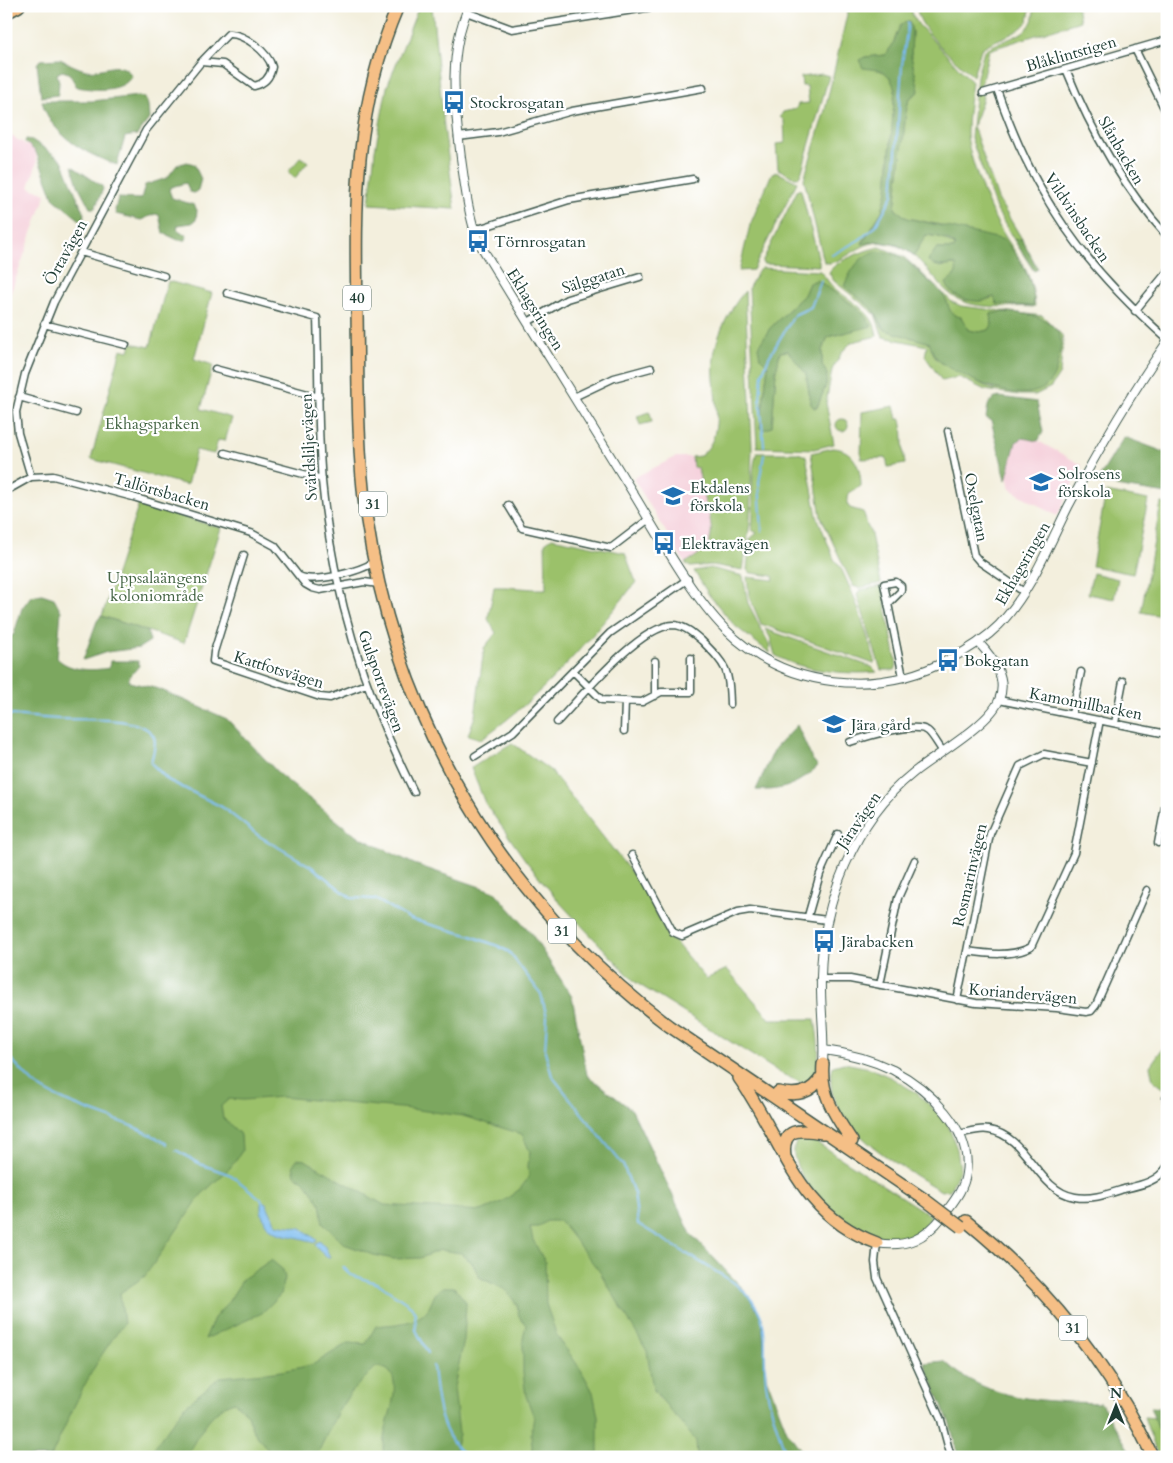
<svg xmlns="http://www.w3.org/2000/svg" width="1173" height="1463" viewBox="0 0 1173 1463" font-family="Cardo,serif">
<rect width="100%" height="100%" fill="#fff"/>
<filter id="ink" filterUnits="userSpaceOnUse"><feTurbulence type="fractalNoise" baseFrequency=".02" numOctaves="2"/><feDisplacementMap in="SourceGraphic" scale="10" xChannelSelector="R" yChannelSelector="G"/><feConvolveMatrix kernelMatrix="1 2 1 2 8 2 1 2 1" color-interpolation-filters="sRGB"/></filter>
<filter id="wash" filterUnits="userSpaceOnUse"><feTurbulence type="fractalNoise" baseFrequency=".0096" numOctaves="4" result="noise"/><feDisplacementMap in="SourceGraphic" scale="20" xChannelSelector="R" yChannelSelector="G"/><feGaussianBlur stdDeviation="1.12" result="paint"/><feColorMatrix in="noise" values="0 0 0 0 0 0 0 0 0 0 0 0 0 0 0 0 0 1.4 0 .05"/><feComposite in="paint" operator="in"/></filter>
<g filter="url(#wash)">
<rect width="100%" height="100%" fill="#f3efdd"/>
<!-- built -->
<path fill="#f5cfda" d="M6,133l29,17 2,12 -8,25 17,7 -40,112z
M1023,438l15,3 44,24 -25,51 -47,-27 -3,-14 5,-22 4,-11z
M676,457h16l1,9 5,1 8,46h3l4,18 -4,14 -9,10 -15,8 -52,-85z"/>
<!-- green -->
<path fill="#9bc16b" stroke="#5d7f50" fill-rule="evenodd" d="M419,6h13l12,121 11,82 -86,-5 6,-54 12,-63z
M849,6h64l-1,8 6,10 54,58c-2,16 -5,33 -5,50 0,21 21,75 32,94 18,32 32,40 36,80l-2,1c-24,-2 -55,4 -77,-9 -23,-14 -33,-44 -61,-53 -8,-2 -18,-4 -26,-1 -12,3 -35,24 -45,18l-20,-83 21,-69zM901,24l11,7 -1,25 8,35 -10,8 -3,13 -11,97 12,9 34,7 89,56 4,18 -2,7 -35,-2 -3,-7 -11,4 -19,-1 -13,-8 6,-23 -1,-4 -17,2 -3,-18h18l1,-3 -15,-9 -14,-2 -12,20 -16,-10 -22,-4 -14,2 20,-32 5,-20 8,-102c-5,-13 -7,-18 -22,-20l-8,-12 20,-2 7,-9z
M917,6l33,3 1,-3h78c6,28 -33,30 -48,43l-8,27c-16,-14 -58,-48 -56,-70z
M1033,6h44l3,15 -91,29 -9,39 3,9 -10,28 25,73 24,40 -8,1 -18,-31 -25,-71 6,-62 7,-25c17,-14 55,-13 49,-45z
M822,74l7,2 -28,98 -2,3h-6l-15,-8 -2,-25 9,-1 -1,-23 -4,-3 3,-5 13,-3 2,-5 11,-1 -2,-17h-5l-1,-9z
M301,157l7,5 -13,16 -7,-6z
M777,172l20,10 -44,88 -14,1 11,-46 22,-52z
M798,189l3,1 18,71v5l-56,-2 -1,-2z
M880,247l24,10 48,45 9,4 82,10 19,19 1,7 -3,31 -9,14 -16,8h-16l-34,-5 -26,-13 -17,4 -17,-25 2,-10 -44,-9 -8,-23 -41,-33 -5,-8c3,-11 39,-24 51,-26zM914,265l33,36 2,8 5,7 7,1 7,13 11,2 10,-2 3,-5 -1,-11 14,-1 25,80 -38,-4 -7,-3 -49,-27 -6,-16 -48,-16 -8,-17z
M762,268l58,3c5,5 8,11 13,16 17,15 42,24 44,49l-25,6 -10,10 -10,18 -6,33 8,41 -20,5 -57,-2 -8,-160 9,-16zM817,280l43,30 -15,23 -17,4 -6,13v15l5,9 -1,11 -9,23 -6,-4 -5,-31 -18,-22 -8,1 -4,19 -4,56 -12,1 8,-62 2,-38 34,-33 5,-12z
M168,281l44,12 -18,66 19,6 -12,44 31,9 -7,23 -7,-1 -4,14 -18,-4 -9,35 -96,-26 30,-110 8,2 2,-8 19,4z
M745,291l7,155 -2,76 -7,48 -32,-5 -21,2 -5,-4c25,-14 30,-22 24,-50h-2l-9,-45 -5,-1 -1,-10 8,-1c29,-21 10,-69 14,-99 2,-22 17,-50 31,-66z
M894,406l3,13h4c3,16 1,28 4,45l-17,3 -2,-9 -25,1 1,-47z
M650,412l2,10 -12,3 -3,-9z
M836 425a6 6 0 1 1 12 0a6 6 0 1 1-12 0Z
M833,448c21,1 28,20 28,38l-12,7 -2,11 3,4 13,4c4,7 2,13 7,18l11,53 -22,5 -6,-2 -32,-69 -10,-64z
M757,453h41l8,3 11,60 17,43 7,9 14,31 20,61 -1,4 -113,-40 -12,-28 -2,-19 27,3 -1,-4 -22,-3 -4,-3 3,-31 7,-6 -5,-3c3,-22 -3,-58 5,-77z
M1106,492l42,8 -15,74 -41,-8z
M1161,503l6,1v113l-26,-5z
M139,504l82,24 -37,115 -82,-27z
M552,538l73,15 11,29c-46,58 -94,115 -155,157l-13,-4 7,-19 9,-68 12,-15 -8,-14 6,-32c18,-1 34,3 52,2l-1,-46z
M710,568l33,8 5,27 21,41 1,9 -35,-27 -26,-31 -15,-24z
M1093,573l25,6 -4,20 -26,-5z
M882,586l15,79 -2,5h-14l-24,-75 3,-5z
M765,629l107,38 5,5c-29,3 -77,-1 -102,-17l-5,-18z
M512,743l39,28 95,120 22,46 8,6 30,36 21,-10 43,50h45c3,21 8,46 -5,63l-8,1 -20,-9 -147,-92 -74,-78 -35,-43 -41,-58 -14,-35z
M1167,1042v49l-14,-11 -3,-14z
M844,1063l26,5 22,10 26,16 29,28 10,27 3,20 -10,21 -9,1c-36,-22 -106,-59 -110,-106 -1,-6 1,-13 2,-19z
M186,1074l352,53 112,223 8,47 39,31 6,29h-676z
M803,1137l11,4 117,75c-41,76 -173,-59 -128,-79z
M1144,1417l23,2v38h-9z"/>
<!-- forest -->
<path fill="#7ca75f" stroke="#4e724a" d="M909,21l3,10 -1,25 8,35 -10,8 -3,13 -11,97 12,9 98,22 16,22 9,19 4,18 -1,7 -36,-2 -3,-7c-5,1 -8,3 -12,4 -14,1 -32,-4 -36,-18 7,-5 12,-9 10,-18 -11,-1 -19,5 -28,-4l8,-12h18l1,-3c-7,-8 -19,-10 -29,-11l-12,20 -16,-10 -22,-4 -14,3 20,-33 5,-20 8,-102c-8,-21 -12,-18 -32,-21l-4,-8 6,-3 20,-2 7,-9 9,-22z
M60,59c8,4 17,9 26,11 17,3 35,-13 46,6 -10,17 -38,14 -55,11l-8,-14 -7,-2 -5,3 2,8 -1,13 -17,2 -4,-33 3,-4z
M139,96c11,2 9,13 10,23l-12,16 -12,2 -8,28c-31,-11 -67,-30 -75,-64h50z
M26,139l6,1 30,20 22,54v5l-4,1 -26,-21 -18,-47 -11,-10z
M187,162l7,2 7,15 -3,11 -4,3 -4,-1 -4,-9 -15,4 -2,3 3,8 22,7 3,5 -1,10 -4,3 -14,2 -1,4 10,7 -1,4h-8l-15,-7 -4,-18 -4,-1 -14,6 -25,-6 -1,-4 3,-12 23,1 4,-14 22,-7 10,-13z
M72,166l30,20 1,3 -8,19h-5l-12,-23z
M1022,239l16,30 -4,2 -20,-31z
M876,251c26,2 33,12 50,28 6,5 13,9 17,16 7,9 4,20 18,22l7,13 11,2 10,-2 3,-5 -1,-11 2,-1c21,-2 63,0 68,28 0,6 -2,14 -3,19 -6,51 -60,32 -91,17 -17,-9 -34,-14 -37,-34l-45,-13 -11,-20 -30,-24c7,-16 15,-30 32,-35z
M817,280l43,30 12,16 -44,11 -6,13v15l5,9 -1,11 -9,22 -3,1 -3,-4 -5,-30 -18,-23 -8,1 -4,19 -4,56 -9,3 -3,-2 8,-62 -8,-8 -2,-11 12,-19 34,-33 5,-12z
M1000,397l37,5 6,30 -5,9 -15,-3 -7,4 -10,38 -15,-60 -5,-2c2,-12 1,-19 14,-21z
M1124,437l43,16v41l-71,-11z
M42,594l12,4 7,13 -4,47c12,13 35,13 52,10l1,-7h28l1,5 -10,11v5l30,7 68,30 54,57 74,59 59,29 81,28 36,41 41,64 15,78 45,35 59,124 55,58 16,26 4,59 21,54 19,26h-109l-1,-16 -43,-52 -6,-38 -47,-79 -40,-51h-13l-9,6h-8l3,13 12,22 1,42 11,32 24,34 12,22 5,25v40h-65l-2,-23 3,-17 -8,-21 -3,-23v-34l3,-14 -7,-9 -2,-11 -11,-15 -27,-13 -6,-13 -12,-11 -21,-3 -20,8 -26,1 -20,-4 -30,-11 -21,-21 -3,-20 -14,-20 -11,-8 -2,-10 4,-6 8,1 79,45 97,6 21,-9 18,-13 9,-12 -1,-11 2,-14 -8,-18 -59,-18 -52,-7 -130,-12 -38,3 -14,-1 -8,7 2,12 18,17 1,16 -12,17 -29,27 -56,81 -25,17 4,31c-32,38 -52,87 -73,133h-45v-817l8,-6 8,-26 9,-12z
M101,616l46,15 3,10 -11,7 -32,4 -24,8 14,-39z
M797,725l15,34 6,7c-21,19 -34,25 -62,24l19,-42z
M271,1260l12,10 2,8 -4,16 -19,19 -57,26 9,-21 13,-14 16,-25z
M443,1287h11l12,15 -2,38 -10,47 5,47 -6,23h-70c0,-8 0,-16 2,-24 3,-17 24,-66 -9,-66l-25,25 -14,21 -21,44h-43l-21,-28 -4,-15 -14,-12c-24,7 -36,34 -48,55h-39l37,-50 36,-30 56,-5 22,-4 16,-4 34,-21 18,1 10,-18c16,-2 41,-1 52,-17 6,-9 5,-17 15,-22z
M944,1361c44,41 100,40 157,42l32,54h-174l-9,-33 -26,-61z
M1150,1407l17,1v44z"/>
<!-- water -->
<path fill="#7abbef" stroke="#4c7c92" d="M262,1201l4,2 10,21 25,4 16,12 -3,3c-18,-10 -44,-3 -51,-26 -2,-6 -3,-11 -1,-16z
M319,1241l5,4 6,12h-4l-11,-12z"/>
<g fill="none" stroke-linecap="round" stroke-linejoin="round">
<!-- stream -->
<path stroke="#7abbef" stroke-width="2" d="M832,255l27,-15 16,-13 18,-32 9,-130 6,-42
M764,446l-4,-47 2,-25 7,-17 25,-42 17,-8 10,-26
M762,531l-3,-49 5,-27
M6,714c18,3 36,4 54,5 21,1 84,-4 94,18 3,7 -2,19 -3,26l17,17 54,27 37,29 53,31 39,31 24,1 35,20 58,16 30,11 11,6 32,42 6,23 -2,34 7,25 71,89 11,28 4,31 95,58c43,33 28,55 33,101 3,25 13,49 21,74
M6,1056c8,3 20,22 30,29 40,27 91,33 131,59
M176,1150l24,14 31,11 30,24 1,3
M343,1267l8,8 28,9 32,22 4,7 1,17 12,23
M433,1366c3,31 6,72 35,91"/>
</g>
</g>
<g filter="url(#ink)">
<g fill="none" stroke-linecap="round" stroke-linejoin="round">
<defs>
<path id="minor" d="M466,12l46,17 147,-23
M1135,49l32,65
M1066,69c25,62 56,117 101,167
M997,89c36,106 86,176 170,250
M983,93l184,-53
M458,137l40,-5 74,-21 131,-23
M473,228h8l88,-28 124,-21
M81,252l83,24
M227,293l90,25c2,54 0,109 5,163 11,114 41,209 92,311
M1135,311l32,-39
M528,322l39,-23 73,-22
M44,324l82,21
M215,369l104,28
M19,397l57,16
M574,397l40,-19 37,-10
M948,431l26,124 6,7 44,30
M225,453l97,26
M31,477l-13,-44 -2,-21 9,-38 29,-72 92,-172 55,-68 27,-28c16,-1 40,18 44,33 -2,11 -8,17 -18,19l-31,-22 -22,-2
M6,491l25,-14 22,-1 80,21 118,36 24,13 30,38 7,4 8,2 44,-8 15,2
M508,505l14,23 89,20 38,-29
M244,555l-30,97 -1,9 107,36 10,1 36,-14
M299,576c15,8 62,-5 75,-14
M888,604l13,-13v-5l-5,-4 -12,2 18,88 2,6
M573,671l29,29 40,2 19,-10h30v-34
M655,696v-35
M999,700l168,34
M1072,714l9,-42
M557,722c23,-24 82,-96 116,-97 11,0 21,9 29,16 25,25 27,28 28,63
M1115,723l8,-42
M624,731l1,-30
M850,742c15,-5 65,-21 78,-11 5,4 10,14 14,19
M475,756l38,-24 97,-99 78,-54
M1092,763l-48,-9 -24,12 -30,68 -23,117c20,3 46,6 64,-4l43,-94 26,-133
M1158,843l9,-47
M632,855l41,77 9,4 56,-24 12,-2 77,10
M808,916l12,-42 18,-40
M820,979h30l126,24 81,5 29,4 5,-1 5,-6 51,-115
M880,985l18,-87 17,-38
M957,1000l10,-49
M1166,1098l1,11
M959,1134c10,-2 20,-6 30,-4 39,6 47,60 86,67 17,3 33,-3 49,-8 17,-4 33,-7 43,-22
M877,1243l-2,19 2,16 64,142 10,37"/>
<path id="tertiary" d="M469,6c-22,49 -14,101 -8,152 4,28 7,56 17,83 48,80 98,159 147,239 29,46 63,112 101,150 60,59 151,68 224,29 18,-9 34,-19 49,-34 31,-32 49,-78 69,-118 30,-57 62,-112 99,-165
M824,1050c23,3 48,10 69,20 35,18 80,60 73,103 -2,17 -13,29 -23,43 -18,23 -37,32 -66,27
M823,1064c2,-29 -3,-58 -2,-87 1,-74 33,-157 92,-204 21,-17 77,-49 86,-73 9,-22 -6,-42 -20,-57"/>
<path id="trunk" d="M398,6c-44,102 -43,197 -41,305 1,68 0,137 9,204 30,206 136,385 303,511l255,173
M823,1064c-3,31 13,53 29,77
M739,1078c45,63 57,136 138,165
M778,1092c19,4 33,2 44,-16
M785,1157c-4,-30 15,-28 38,-24
M966,1221c79,64 143,143 187,236"/>
<path id="motorway" d="M6,13l13,-7"/>
</defs>
<!-- minor casing -->
<use href="#minor" stroke="#3f584d" stroke-width="9"/>
<!-- tertiary casing -->
<use href="#tertiary" stroke="#3f584d" stroke-width="10"/>
<!-- trunk casing -->
<use href="#trunk" stroke="#3f584d" stroke-width="14"/>
<!-- motorway casing -->
<use href="#motorway" stroke="#3f584d" stroke-width="14"/>
<!-- minor -->
<use href="#minor" stroke="#fff" stroke-width="6"/>
<!-- tertiary -->
<use href="#tertiary" stroke="#fff" stroke-width="8"/>
<!-- trunk -->
<use href="#trunk" stroke="#f5bf86" stroke-width="11"/>
<!-- motorway -->
<use href="#motorway" stroke="#f5bf86" stroke-width="11"/>
<defs>
<path id="trunk-bridge" d="M924,1199l37,28"/>
</defs>
<!-- trunk-bridge casing -->
<use href="#trunk-bridge" stroke="#3f584d" stroke-width="14" stroke-linecap="butt"/>
<!-- trunk-bridge -->
<use href="#trunk-bridge" stroke="#f5bf86" stroke-width="11"/>
</g>
</g>
<!-- icons -->
<defs>
<symbol id="bus-bare" viewBox="-9 -9 18 18"><path d="M-5-6H5V4H4V6H2V4H-2V6H-4V4H-5ZM-3.5-4V0h7V-4ZM-3.5 1.2v1.5H-2V1.2ZM2 1.2v1.5H3.5V1.2Z" fill="#1f6fb2" stroke="#fff" stroke-width="2.5" paint-order="stroke"/></symbol>
<symbol id="school-bare" viewBox="-9 -9 18 18"><path d="M0-5L7-2L0 1L-7-2ZM-4 1L0 2.5L4 1V4Q0 6-4 4Z" fill="#1f6fb2" stroke="#fff" stroke-width="2.5" paint-order="stroke"/></symbol>
</defs>
<g fill-rule="evenodd">
<use href="#bus-bare" x="438" y="86" width="32" height="32"/>
<use href="#bus-bare" x="462" y="225" width="32" height="32"/>
<use href="#school-bare" x="1025" y="466" width="32" height="32"/>
<use href="#school-bare" x="657" y="480" width="32" height="32"/>
<use href="#bus-bare" x="648" y="527" width="32" height="32"/>
<use href="#bus-bare" x="932" y="644" width="32" height="32"/>
<use href="#school-bare" x="818" y="708" width="32" height="32"/>
<use href="#bus-bare" x="808" y="925" width="32" height="32"/>
</g>
<g text-anchor="middle" stroke-width="4.5" stroke-linejoin="round" paint-order="stroke">
<!-- shield labels -->
<g fill="#fff" stroke="#627771" stroke-width="1">
<rect x="343" y="285.5" width="28" height="25" rx="4"/>
<rect x="359" y="491.5" width="28" height="25" rx="4"/>
<rect x="548" y="918.5" width="28" height="25" rx="4"/>
<rect x="1059" y="1315.5" width="28" height="25" rx="4"/>
</g>
<g font-size="15" font-weight="bold" fill="#1f3d34">
<text x="357" y="303">40</text>
<text x="373" y="509">31</text>
<text x="562" y="936">31</text>
<text x="1073" y="1333">31</text>
</g>
<!-- street labels -->
<g font-size="16" fill="#1f3d34" stroke="#fff">
<text transform="translate(1071 53) rotate(-16)" y="6">Blåklintstigen</text>
<text transform="translate(1122 150) rotate(60)" y="6">Slånbacken</text>
<text transform="translate(1078 217) rotate(56)" y="6">Vildvinsbacken</text>
<text transform="translate(65 252) rotate(-61)" y="6">Örtavägen</text>
<text transform="translate(593 278) rotate(-18)" y="6">Sälggatan</text>
<text transform="translate(536 309) rotate(58)" y="6">Ekhagsringen</text>
<text transform="translate(308 447) rotate(-93)" y="6">Svärdsliljevägen</text>
<text transform="translate(162 491) rotate(16)" y="6">Tallörtsbacken</text>
<text transform="translate(977 507) rotate(79)" y="6">Oxelgatan</text>
<text transform="translate(1022 563) rotate(-60)" y="6">Ekhagsringen</text>
<text transform="translate(279 669) rotate(17)" y="6">Kattfotsvägen</text>
<text transform="translate(382 681) rotate(70)" y="6">Gulsporrevägen</text>
<text transform="translate(1086 703) rotate(11)" y="6">Kamomillbacken</text>
<text transform="translate(858 820) rotate(-56)" y="6">Järavägen</text>
<text transform="translate(969 875) rotate(-77)" y="6">Rosmarinvägen</text>
<text transform="translate(1023 993) rotate(5)" y="6">Koriandervägen</text>
</g>
<!-- poi labels -->
<g font-size="16" fill="#1f3d34" stroke="#fff" text-anchor="start">
<text x="470" y="108">Stockrosgatan</text>
<text x="494" y="247">Törnrosgatan</text>
<text x="1058" y="479">Solrosens<tspan x="1058" dy="18">förskola</tspan></text>
<text x="690" y="493">Ekdalens<tspan x="690" dy="18">förskola</tspan></text>
<text x="681" y="549">Elektravägen</text>
<text x="964" y="666">Bokgatan</text>
<text x="851" y="730">Jära gård</text>
<text x="841" y="947">Järabacken</text>
</g>
<!-- park labels -->
<g font-size="16" fill="#446544" stroke="#fff">
<text x="152" y="429">Ekhagsparken</text>
<text x="157" y="583">Uppsalaängens<tspan x="157" dy="18">koloniområde</tspan></text>
</g>
</g>
<!-- margin -->
<rect width="1173" height="1463" fill="none" stroke="#fff" stroke-width="25"/>
<!-- north arrow -->
<g transform="translate(1116 1406)" stroke="#ffffff" stroke-width="4" paint-order="stroke">
<path d="M0-4L9 19L0 12L-9 19Z" fill="#1f3d34"/>
<text y="-8" font-size="14" font-weight="bold" text-anchor="middle" fill="#1f3d34">N</text>
</g>
</svg>
